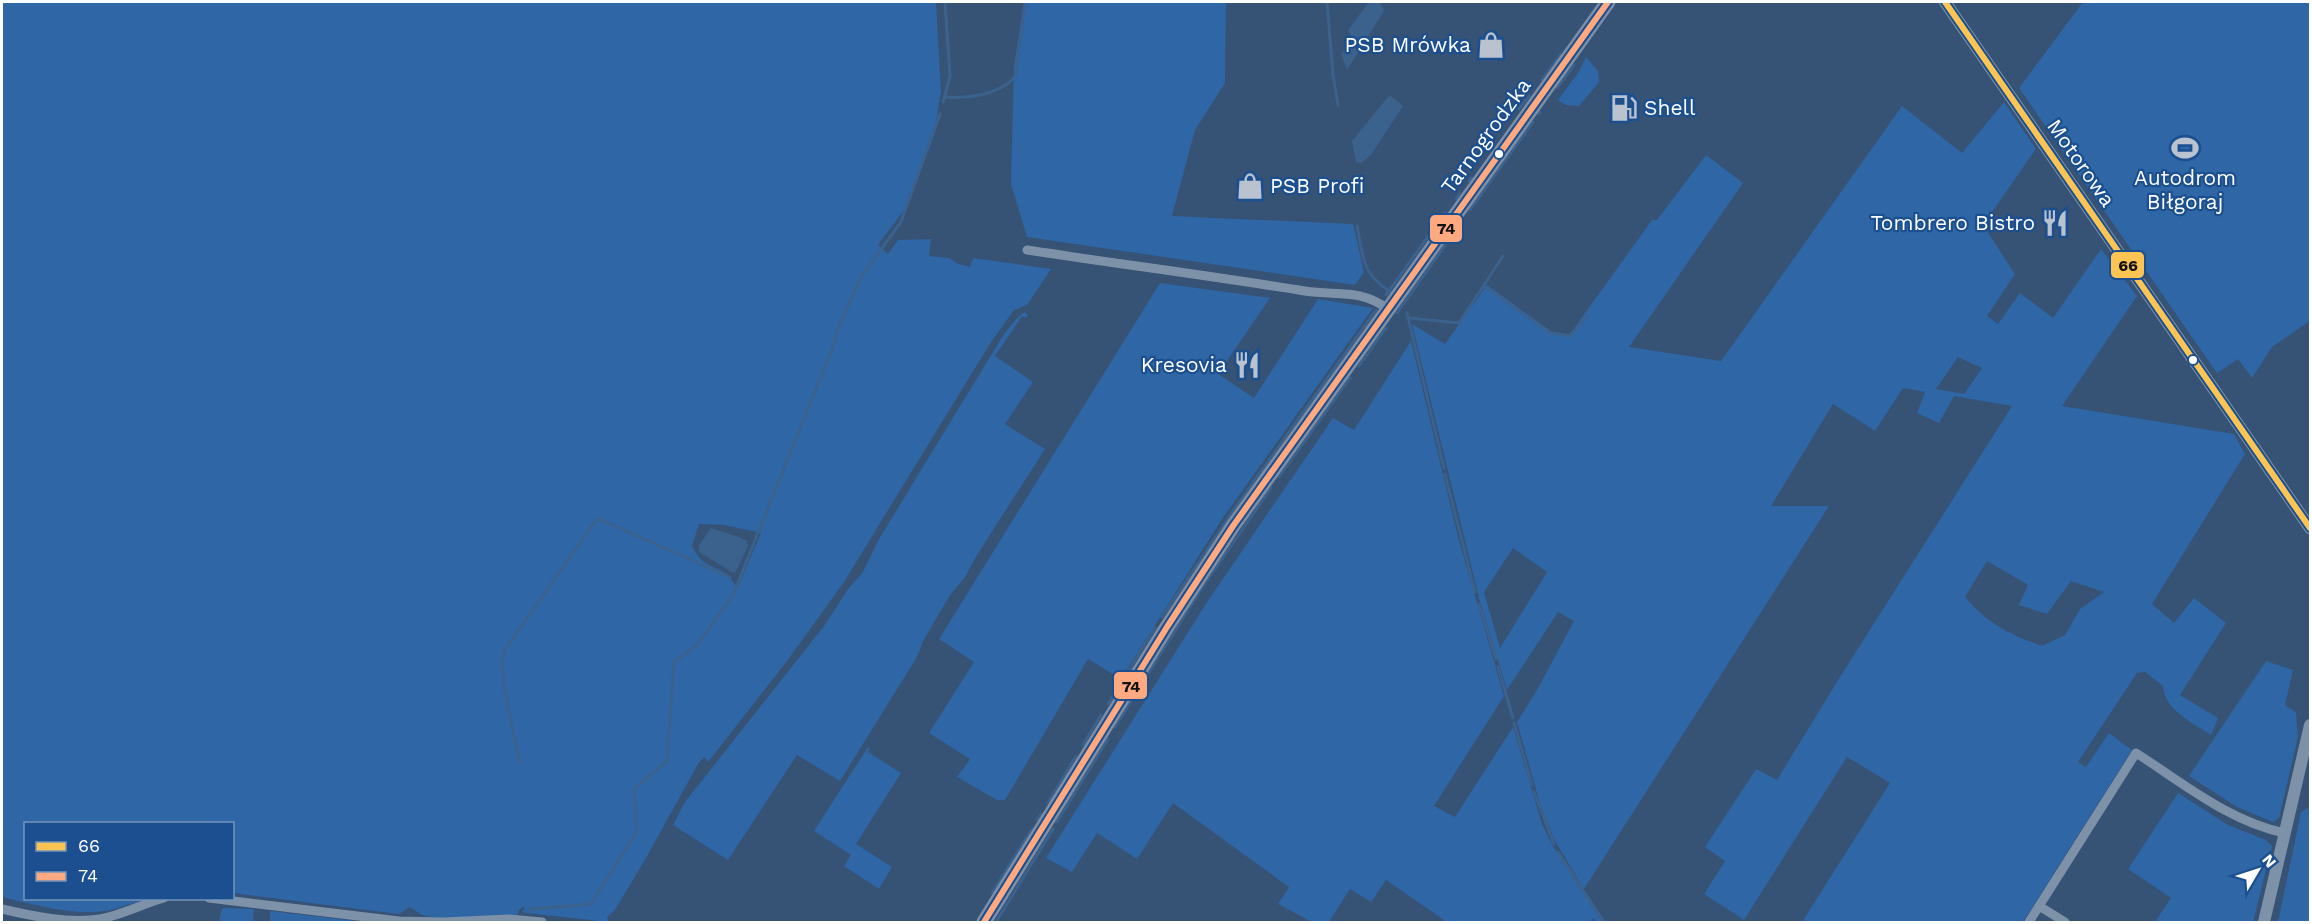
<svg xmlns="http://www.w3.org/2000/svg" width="2312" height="924" viewBox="0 0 2312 924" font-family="'Work Sans',sans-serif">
<rect width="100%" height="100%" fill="#365274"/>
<!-- green -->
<path fill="#2f66a5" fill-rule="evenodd" d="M2,2h934l5,90 -8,47 -28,70 -27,36 10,9 10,-14 33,-1 -2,17 20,2 9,6 12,3 3,-9 78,11 -24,36 -13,5 -23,32 -147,240 -57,79 -79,101 -4,-5 -6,7 -52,94 -31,52 -8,7 2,5 -83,-9 -4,-1 3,-4 -2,-1 -5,4v5l-81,2 -15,-3 -12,-8 -11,7 -166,-21 -1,-69h-206v74l121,1c-11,3 -22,7 -32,10 -37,9 -78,-4 -113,-12zM699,524l25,1 37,8 -24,56c-9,-20 -16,-16 -33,-27 -5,-3 -9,-11 -12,-16z
M1024,2h202l-1,81 -30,47 -23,86 181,8 11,48 -9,13 -328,-48 -16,-53 3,-118z
M2083,2h227v319l-38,26 -20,31 -14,-19 -21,14 -198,-285z
M1586,57l12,14 1,11 -20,24 -13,-1 -8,-5 20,-27z
M2004,102l32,47 -53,76 32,49 -28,42 11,8 22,-31 33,25 48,-69 36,47 -75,110 172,28 11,20 -93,150 22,19 20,-25 32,25 -46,72 38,23 -7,17c-19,-13 -46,-24 -48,-49l-18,-14 -8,1 -59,89 8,5 23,-34 23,17 -109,172h-221l88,-139 -43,-26 -103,163 -40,-26 21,-33 -20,-14 51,-78 21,11 61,-100 174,-274 -58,-10 -15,27 -22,-10 8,-21 -22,-4 -28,43 -42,-27 -62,102h58l-245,383 -29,-48 -15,-37 -23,-82 20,-32 37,-69 -16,-9 -51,78 -28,-92 -67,-274 33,20 42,-59 65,47 18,2 82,-114h5l49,-65 37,28 -114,164 92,14 181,-255 60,47zM1958,357l24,11 -18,26 -28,-5zM1513,548l34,24 -47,76 -16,-56zM1987,561l41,24 -9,20 28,9 24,-33 33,11 -24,17 -15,26 -23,11c-33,-12 -54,-22 -77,-49z
M1160,283l110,15 -52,76 36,24 64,-99 55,9 -151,211 -101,160 -33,-20 -83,141h-8l-40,-23 13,-18 -41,-26 45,-71 -35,-23z
M1025,312l3,3 -2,3 -4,-2 -27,40 38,26 -28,42 40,25 -68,106 -12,22 -15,18 -27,46 -6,16 -77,124 -43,-26 -69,105 -55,-35 12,-23 139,-176 24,-37 15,-17 16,-33 125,-205 15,-18z
M1411,341l47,196 46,159 -70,110 21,11 58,-90 29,97 11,22 49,76h-5l-4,-4 -3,4h-147l1,-2 -58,-40 -15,22 -21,-13 -21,33h-17l-34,-18 11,-17 -116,-84 -36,56 -40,-26 -25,39 -26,-14 161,-256 126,-184 21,12z
M2266,661l27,9 -8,35 11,7 2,25 -19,81 -6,4 -36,-15 -48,-31z
M868,747l2,1 -2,4 33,21 -45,71 36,23 -13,22 -35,-23 7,-11 -37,-24z
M2178,793l50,32 38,15 6,6 -19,76h-98l16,-24 -43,-29z
M2310,807v115h-32l23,-110z
M222,908l32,1 -1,13h-34z
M270,911l95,11h-95z"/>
<!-- water -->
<path fill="#3b618d" d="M1369,2h11l4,9 -37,59 -6,-16 12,-14 -5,-10z
M1391,96l12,10 -32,49 -10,8 -5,-1 -4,-21 36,-44z
M711,528l28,9 8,4 1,5 -12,25 -3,2 -3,-2 -31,-19v-7z"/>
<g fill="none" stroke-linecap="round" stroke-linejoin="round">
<!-- stream -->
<path stroke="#3b618d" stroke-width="3" d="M1327,2l6,73 5,30
M1542,80l19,-26
M1557,88l17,-23
M945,97c22,2 54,-2 70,-20l10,-75
M943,102l7,-26 -5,-74
M1519,109l10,-13
M1539,114l1,-2
M1469,181l2,-3
M1456,199l4,-6
M1470,210l63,-88
M1357,226c7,33 4,46 33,66
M1484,286l67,47 19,3 16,-20
M1386,295l59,-82
M1397,313l64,-90
M1407,313l37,155
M1409,318l50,5 44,-67
M1359,366l27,-38
M1445,474l30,118
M1279,477l71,-99
M1479,604l17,55
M1162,617l73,-109 141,-198
M1498,667l15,51
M1108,704l47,-76
M1514,723l18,62
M1115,727l85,-136 71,-103
M1083,745l18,-30
M520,762c-6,-29 -22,-84 -16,-111l92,-131 3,-1 131,58
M1534,792l20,52
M1048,803l28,-47
M1037,820l4,-6
M1057,822l51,-83
M1558,852l46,70
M992,893l40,-64
M529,912l1,-3 61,-5 46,-73 -3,-42 33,-28 7,-99 24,-18 35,-49 99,-246 6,-21 23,-51 40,-55 39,-108
M996,922l57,-93"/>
<!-- minor -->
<path stroke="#7d92a8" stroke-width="9" d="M1027,250c92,14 185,26 278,41 32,5 54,-3 83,18
M209,898l190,23 45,1 65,-3 33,3
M2039,906l26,16
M2,909c30,7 67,15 98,10 22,-4 42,-15 64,-21
M2029,922l107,-169c47,30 94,69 149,80"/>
<!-- tertiary -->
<path stroke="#7d92a8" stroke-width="12" d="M1945,2l365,526
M2264,922l46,-197"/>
<!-- primary -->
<path stroke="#7d8ea7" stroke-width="15" d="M984,922l183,-295 66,-101 375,-524"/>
<defs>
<path id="bus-1" d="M1945,2l365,526"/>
<path id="bus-2" d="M984,922l183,-295 66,-101 375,-524"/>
</defs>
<!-- bus-1 casing -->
<use href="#bus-1" stroke="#1b4f8f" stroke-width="10"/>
<!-- bus-2 casing -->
<use href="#bus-2" stroke="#1b4f8f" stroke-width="10"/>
<!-- bus-1 -->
<use href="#bus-1" stroke="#fcc553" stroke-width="6"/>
<!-- bus-2 -->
<use href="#bus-2" stroke="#ffa980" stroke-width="6"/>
</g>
<!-- icons -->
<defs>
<symbol id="shop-bare" viewBox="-9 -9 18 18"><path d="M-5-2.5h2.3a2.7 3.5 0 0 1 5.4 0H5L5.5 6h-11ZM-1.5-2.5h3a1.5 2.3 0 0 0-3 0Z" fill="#b9c2ce" stroke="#1b4f8f" stroke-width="2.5" paint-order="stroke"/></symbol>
<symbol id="fuel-bare" viewBox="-9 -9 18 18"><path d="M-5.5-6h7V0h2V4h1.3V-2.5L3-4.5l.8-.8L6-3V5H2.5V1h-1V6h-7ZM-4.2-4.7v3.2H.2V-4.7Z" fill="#b9c2ce" stroke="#1b4f8f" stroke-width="2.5" paint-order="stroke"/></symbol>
<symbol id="stadium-bare" viewBox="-9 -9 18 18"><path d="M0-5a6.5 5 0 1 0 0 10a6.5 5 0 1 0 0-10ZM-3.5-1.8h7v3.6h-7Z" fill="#b9c2ce" stroke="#1b4f8f" stroke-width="2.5" paint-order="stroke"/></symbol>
<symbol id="restaurant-bare" viewBox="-9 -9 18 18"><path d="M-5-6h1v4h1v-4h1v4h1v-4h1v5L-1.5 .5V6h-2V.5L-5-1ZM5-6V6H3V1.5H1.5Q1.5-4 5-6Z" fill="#b9c2ce" stroke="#1b4f8f" stroke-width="2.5" paint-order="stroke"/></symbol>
</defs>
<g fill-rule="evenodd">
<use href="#shop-bare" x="1472" y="26" width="38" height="38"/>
<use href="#fuel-bare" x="1605" y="89" width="38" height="38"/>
<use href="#stadium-bare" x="2166" y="129" width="38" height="38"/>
<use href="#shop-bare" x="1231" y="167" width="38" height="38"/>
<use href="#restaurant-bare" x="2036" y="204" width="38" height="38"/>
<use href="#restaurant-bare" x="1228" y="346" width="38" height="38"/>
</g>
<!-- markers -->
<g fill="#fff" stroke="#1b4f8f" stroke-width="2">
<circle cx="1499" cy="154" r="5"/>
<circle cx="2193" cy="360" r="5"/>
</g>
<g text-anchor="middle" stroke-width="4.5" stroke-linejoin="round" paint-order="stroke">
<!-- poi labels -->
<g font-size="21" fill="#fff" stroke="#1b4f8f" text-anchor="end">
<text x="1471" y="52">PSB Mrówka</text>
<text x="1644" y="115" text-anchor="start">Shell</text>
<text x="2185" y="185" text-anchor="middle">Autodrom<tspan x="2185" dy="24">Biłgoraj</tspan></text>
<text x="1270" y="193" text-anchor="start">PSB Profi</text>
<text x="2035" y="230">Tombrero Bistro</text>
<text x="1227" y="372">Kresovia</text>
</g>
<!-- street labels -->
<g font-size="21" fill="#fff" stroke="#1b4f8f">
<text transform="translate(1486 136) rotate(-54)" y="7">Tarnogrodzka</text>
<text transform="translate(2081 163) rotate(55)" y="7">Motorowa</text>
</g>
</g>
<g stroke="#1b4f8f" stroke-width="2">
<rect x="1429" y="214" width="34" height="29" rx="6" fill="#ffa980"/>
<rect x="2110" y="251" width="35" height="28" rx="6" fill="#fcc553"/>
<rect x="1113" y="671" width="35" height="29" rx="6" fill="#ffa980"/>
</g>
<g font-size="16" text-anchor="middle" font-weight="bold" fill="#111">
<text x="1446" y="234">74</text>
<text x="2128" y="271">66</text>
<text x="1131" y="692">74</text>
</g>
<!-- border -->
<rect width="2312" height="924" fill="none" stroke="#ffffff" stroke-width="6"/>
<!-- legend -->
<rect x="24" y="822" width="210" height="78" fill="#1b4f8f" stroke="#7695bc" stroke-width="1.5"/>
<rect x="36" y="842" width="30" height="9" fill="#fcc553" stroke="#7695bc" stroke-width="1.5"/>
<text x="78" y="852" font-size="18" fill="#ffffff">66</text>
<rect x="36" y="872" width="30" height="9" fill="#ffa980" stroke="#7695bc" stroke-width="1.5"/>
<text x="78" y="882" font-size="18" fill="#ffffff">74</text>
<!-- north arrow -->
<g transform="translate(2258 870) rotate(51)" stroke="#1b4f8f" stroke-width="4.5" paint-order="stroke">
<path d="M0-4.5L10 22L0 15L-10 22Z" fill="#ffffff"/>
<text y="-9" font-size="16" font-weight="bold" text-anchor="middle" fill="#ffffff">N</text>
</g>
</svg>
